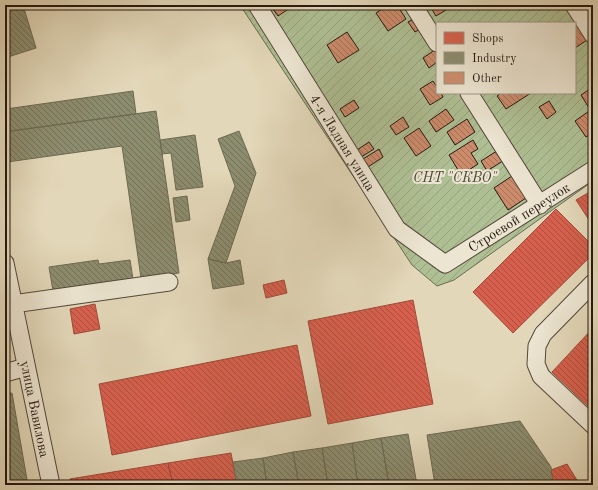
<svg xmlns="http://www.w3.org/2000/svg" width="598" height="490" viewBox="0 0 598 490" font-family="'Old Standard TT',serif">
<defs>
<pattern id="garden-furrows" width="10" height="10" patternUnits="userSpaceOnUse"><rect width="10" height="10" fill="#aebf93"/><path d="M-1 1l2-2M0 10L10 0M9 11l2-2" fill="none" stroke="#96a37e"/></pattern>
<pattern id="shops-back-hatch" width="6" height="6" patternUnits="userSpaceOnUse"><rect width="6" height="6" fill="#d6604d"/><path d="M-1 5l2 2M0 0l6 6M5-1l2 2" fill="none" stroke="#ad4e3f"/></pattern>
<pattern id="industry-back-hatch" width="6" height="6" patternUnits="userSpaceOnUse"><rect width="6" height="6" fill="#8c8c6e"/><path d="M-1 5l2 2M0 0l6 6M5-1l2 2" fill="none" stroke="#727159"/></pattern>
<pattern id="building-back-hatch" width="6" height="6" patternUnits="userSpaceOnUse"><rect width="6" height="6" fill="#cc8c6c"/><path d="M-1 5l2 2M0 0l6 6M5-1l2 2" fill="none" stroke="#a57157"/></pattern>
</defs>
<rect width="100%" height="100%" fill="#e2d7b8"/>
<filter id="stains"><feTurbulence type="fractalNoise" baseFrequency=".005" numOctaves="4"/><feColorMatrix values="0 0 0 0 .2 0 0 0 0 .09 0 0 0 0 .02 0 0 0 .5 -.17"/></filter>
<radialGradient id="worn" r=".72"><stop offset=".6" stop-color="#630" stop-opacity="0"/><stop offset="1" stop-color="#630" stop-opacity=".3"/></radialGradient>
<!-- garden -->
<path fill="url(#garden-furrows)" stroke="#6a6c52" fill-rule="evenodd" d="M240,5h353v176l-139,99 -17,6 -25,-21zM437,23h138v70h-138z"/>
<!-- shops -->
<path fill="url(#shops-back-hatch)" stroke="#a14a3b" d="M593,190v36l-17,-26z
M556,209l37,37v8l-80,79 -40,-41z
M284,280l3,13 -21,5 -3,-13z
M413,300l20,104 -105,20 -20,-103z
M95,304l5,25 -26,5 -4,-25z
M593,328v83l-41,-39z
M297,345l14,71 -199,39 -13,-71z
M231,453l6,32h-64l-5,-22z
M168,463l5,22h-102l-1,-6z
M567,464l13,21h-27l-2,-15z"/>
<!-- industry -->
<path fill="url(#industry-back-hatch)" stroke="#6d6952" d="M5,5h18l13,43 -31,10z
M133,91l3,23 -126,17 -4,-22z
M156,111l23,162 -38,5 -19,-132 -115,16 -2,-17v-13z
M239,131l17,42 -30,90 -18,-4 27,-73 -17,-47z
M195,135l8,52 -27,3 -5,-37 -9,1 -2,-14z
M187,196l3,24 -14,2 -3,-24z
M208,259l18,4 14,-3 4,24 -31,5z
M98,260l1,4 31,-4 3,19 -80,12 -4,-24z
M12,393l15,87 -22,4v-90z
M520,421l31,46 2,18h-118l-8,-50z
M408,434l9,51h-28l-8,-47z
M381,438l8,47h-31l-6,-42z
M352,443l6,42h-30l-6,-37z
M322,448l6,37h-29l-6,-33z
M293,452l6,33h-32l-4,-27z
M263,458l4,27h-30l-4,-23z"/>
<!-- building -->
<path fill="url(#building-back-hatch)" stroke="#251811" d="M270,5h23v1l-15,10z
M388,5h9l9,14 -18,12 -12,-18z
M432,5h11l3,5 -10,6 -6,-10z
M416,18l6,10 -7,4 -7,-10z
M577,25l10,15 -12,8v-22z
M347,32l12,18 -21,13 -11,-18z
M436,49l1,13 -8,6 -6,-10z
M433,81l4,6v6h4l2,4 -13,8 -10,-16z
M593,87v18l-4,3 -8,-13z
M501,93h30l-25,16 -9,-13z
M354,100l5,8 -14,9 -5,-8z
M549,101l7,11 -9,7 -8,-12z
M446,109l8,11 -18,12 -7,-11z
M592,109l1,23 -7,5 -11,-16z
M403,117l6,10 -13,8 -6,-9z
M467,119l8,13 -20,13 -8,-13z
M419,128l12,18 -15,10 -12,-18z
M473,140l5,9 -7,4 7,11 -17,11 -12,-20z
M369,142l5,7 -13,8 -4,-7z
M379,149l4,8 -15,10 -5,-8z
M500,149l6,10 -19,12 -6,-10z
M512,176l14,22 -18,12 -14,-22z"/>
<g fill="none" stroke-linecap="round" stroke-linejoin="round">
<defs>
<g id="minor">
<path id="s1" d="M257,5l140,224 48,35 148,-94"/>
<path d="M413,5l24,38"/>
<path d="M574,5l19,30"/>
<path d="M469,93l71,112"/>
<path id="s2" d="M5,263l46,222"/>
<path d="M593,283l-50,51 -6,12 -1,18 5,12 52,49"/>
<path d="M13,304l156,-22"/>
<path d="M5,373l21,-6"/>
</g>
</defs>
<!-- minor casing -->
<use href="#minor" stroke="#54483b" stroke-width="19"/>
<!-- minor -->
<use href="#minor" stroke="#ece5d1" stroke-width="17"/>
</g>
<g text-anchor="middle" stroke-width="4" stroke-linejoin="round" paint-order="stroke">
<!-- street labels -->
<g font-size="14" fill="#251811" stroke="#ece5d1">
<text dy="5" stroke="none"><textPath href="#s1" startOffset="162">4-я Ладная улица</textPath></text>
<text dy="5" stroke="none"><textPath href="#s1" startOffset="411">Строевой переулок</textPath></text>
<text dy="5" stroke="none"><textPath href="#s2" startOffset="149">улица Вавилова</textPath></text>
</g>
<!-- park labels -->
<g font-size="14" font-style="italic" fill="#4e4a38" stroke="#ece5d1">
<text x="455" y="182">СНТ "СКВО"</text>
</g>
</g>
<!-- margin -->
<rect width="598" height="490" fill="none" stroke="#e2d7b8" stroke-width="20"/>
<rect x="6" y="6" width="586" height="478" fill="none" stroke="#251811" stroke-width="2"/>
<rect x="10" y="10" width="578" height="470" fill="none" stroke="#251811"/>
<!-- legend -->
<rect x="436" y="22" width="140" height="72" fill="#ece5d1" stroke="#9c9384"/>
<rect x="444" y="32" width="20" height="12" fill="#d6604d" stroke="#9c9384"/>
<text x="472" y="42" font-size="12" fill="#251811">Shops</text>
<rect x="444" y="52" width="20" height="12" fill="#8c8c6e" stroke="#9c9384"/>
<text x="472" y="62" font-size="12" fill="#251811">Industry</text>
<rect x="444" y="72" width="20" height="12" fill="#cc8c6c" stroke="#9c9384"/>
<text x="472" y="82" font-size="12" fill="#251811">Other</text>
<rect width="100%" height="100%" filter="url(#stains)"/>
<rect width="100%" height="100%" fill="url(#worn)"/>
</svg>
